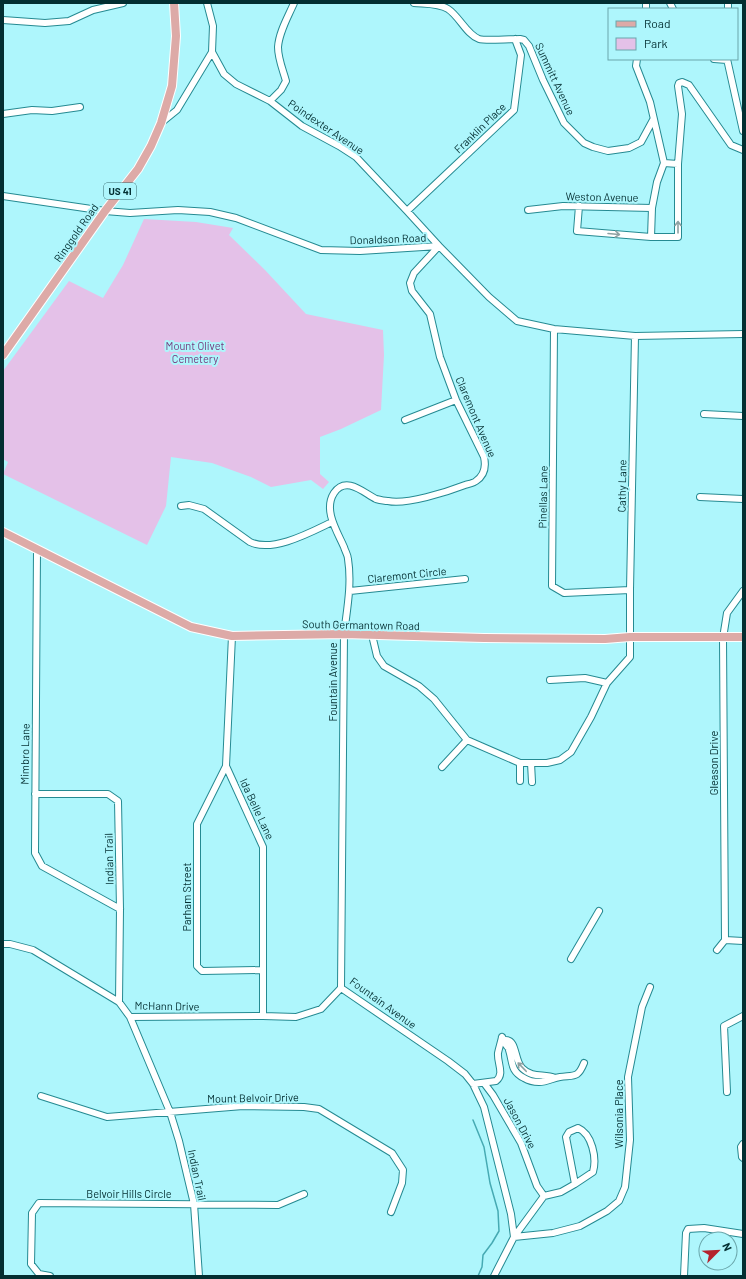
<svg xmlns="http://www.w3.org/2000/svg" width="746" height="1279" viewBox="0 0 746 1279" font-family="Barlow,sans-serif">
<rect width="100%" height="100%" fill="#aef6fc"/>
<!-- green -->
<path fill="#e4c1e8" d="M144,219l52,3 37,6 -4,7 36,35 41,44 77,16 1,25 -3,55 -40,19 -21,8v37l9,8 -6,7 -12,-9 -40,7 -20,-10 -39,-14 -41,-6 -5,49 -19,39 -144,-71 5,-12 -5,-3v-88l66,-90 34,17 20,-33z"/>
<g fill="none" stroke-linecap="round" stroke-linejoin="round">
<!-- stream -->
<path stroke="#46aab3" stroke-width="1.5" d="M473,1120l11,27 6,36 8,28 1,20 -7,12 -9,12 -1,12 -4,9"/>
<defs>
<path id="minor" d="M414,3c11,1 25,0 34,6 11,7 19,26 31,30 6,2 33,0 41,0l4,1 5,6 14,34 21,43 20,20 9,4 15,4 21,-3 12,-6 12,-22
M670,3l3,6
M646,9v-6
M728,9v-6
M3,20l42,3 24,-2 24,-11 30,-7
M212,52l12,22 12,10 34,17 32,25 37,20 17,11 51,54 32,35 -25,27 -4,10 2,8 18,23 10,43 16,43 28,57c2,9 1,18 -8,24 -2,2 -8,3 -11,4 -18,7 -59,20 -77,16 -4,0 -8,-1 -12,-2 -12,-6 -30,-24 -42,-6 -11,17 3,38 10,54 1,4 4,8 4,12 4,25 -1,50 -4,75l-3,354 107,73 17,13 8,10 11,23 27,107 3,23 -20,39
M637,59l-1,7 14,36 14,61 14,1
M714,59l13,1
M727,59l16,72
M270,101l11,-11 5,-9c-3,-11 -8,-22 -8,-34 1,-15 10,-30 16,-44
M3,114l29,-4 20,1 28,-4
M161,123l16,-13 35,-58 1,-26 -6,-23
M3,196l102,15 25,2 48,-3 32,2 26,6 85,32 39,1 79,-5 50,51 28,24 37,8 81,7 108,-2
M579,206l-2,25 74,6
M652,208l-1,29h27v-73l4,-50 -4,-28 1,-3 3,-1 7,3 42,60 12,5
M528,210l35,-4 89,2 5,-26 7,-19
M407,211l107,-101 7,-55 -6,-16
M554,329l-2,257 12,7 66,-3
M704,414l39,2
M405,420l51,-20
M700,497l43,2
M181,506l8,-1 15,4 46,33c23,11 61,-10 82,-20
M37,550l-2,303 7,13 78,43
M350,591l115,-12
M372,635l5,21 7,10 35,20 15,13 33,41 53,23h27l13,-3 11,-8 20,-35 16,-34 23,-26v-67l5,-254
M232,636l-6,130 37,81v169
M550,680l35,-2 22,5
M520,763v18
M531,763l1,19
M226,766l-29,58v142l5,5 61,-1
M442,767l25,-27
M35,794h73l10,7 2,108 -1,93
M725,940l-2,-302 4,-25 16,-22
M3,944h7l23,6 86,52 11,15 133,-1 33,1 25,-8 20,-21
M717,950l8,-10 18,1
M571,959l28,-48
M130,1017l40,95 9,29 15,63 5,72
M502,1037c2,2 2,5 4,8 2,4 2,0 3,5 4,12 1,21 15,28 5,3 10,4 15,4 8,0 14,-4 21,-5 15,-2 18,1 24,-14
M505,1040c12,-1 9,20 17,28 11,11 22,5 33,10
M484,1083l9,12 28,48 16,43 7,10 17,-4 14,-8
M473,1084l23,-3c9,-7 1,-18 2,-28 1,-5 3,-11 4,-16
M727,1092l-3,-66 19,-10
M41,1096l66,21 136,-11 61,1 15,2 73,44 11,17 -1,13 -11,29
M578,1128c14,6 19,30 15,44l-18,12 -9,-47 3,-5z
M743,1144l-2,3 1,10 1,1
M514,1237l39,-4 27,-7 27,-15 12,-10 6,-14 5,-47 -2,-63 14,-70 8,-20
M514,1237l30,-41
M50,1276l-11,-2 -8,-10 1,-51 7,-10 239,2 26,-11
M684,1276l2,-43 2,-4 16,-1 39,6"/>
<path id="major" d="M3,355l102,-144 33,-42 13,-23 10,-23 11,-37 4,-50 -2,-33
M3,532l188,95 41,9 112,-2 140,4 121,1 25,-2h113"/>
</defs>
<!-- minor casing -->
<use href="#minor" stroke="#258a92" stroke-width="8"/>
<!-- major casing -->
<use href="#major" stroke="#fff" stroke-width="10"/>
<!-- minor -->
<use href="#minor" stroke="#fff" stroke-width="6"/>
<!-- major -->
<use href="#major" stroke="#ddaaa7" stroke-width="8"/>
</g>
<!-- one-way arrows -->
<defs><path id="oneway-shaft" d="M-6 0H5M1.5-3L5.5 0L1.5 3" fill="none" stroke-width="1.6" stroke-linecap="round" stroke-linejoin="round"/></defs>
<g stroke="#8ea1a2">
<use href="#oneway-shaft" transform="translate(678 227) rotate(-90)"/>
<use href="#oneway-shaft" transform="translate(614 234) rotate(5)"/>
<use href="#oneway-shaft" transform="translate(522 1067) rotate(-134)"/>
</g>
<g text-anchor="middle" stroke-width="4" stroke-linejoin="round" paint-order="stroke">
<!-- shield labels -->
<rect fill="#aef6fc" stroke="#366a6e" stroke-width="1" x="104" y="183" width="32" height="16" rx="3"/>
<g font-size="10" font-weight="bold" fill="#032e31">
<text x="120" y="195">US 41</text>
</g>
<!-- street labels -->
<g font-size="11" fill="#032e31" stroke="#aef6fc">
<text transform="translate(555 79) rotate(65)" y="4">Summitt Avenue</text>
<text transform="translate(326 127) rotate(34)" y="4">Poindexter Avenue</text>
<text transform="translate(480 128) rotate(-44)" y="4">Franklin Place</text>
<text transform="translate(602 197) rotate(1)" y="4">Weston Avenue</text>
<text transform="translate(76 233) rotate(-55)" y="4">Ringgold Road</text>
<text transform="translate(388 239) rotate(-2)" y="4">Donaldson Road</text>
<text transform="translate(476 417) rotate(67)" y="4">Claremont Avenue</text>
<text transform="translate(622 486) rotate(-89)" y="4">Cathy Lane</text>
<text transform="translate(543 497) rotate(-89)" y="4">Pinellas Lane</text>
<text transform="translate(407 575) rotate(-6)" y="4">Claremont Circle</text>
<text transform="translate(361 625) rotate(1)" y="4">South Germantown Road</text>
<text transform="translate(333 682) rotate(-90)" y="4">Fountain Avenue</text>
<text transform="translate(25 754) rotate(-89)" y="4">Mimbro Lane</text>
<text transform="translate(714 763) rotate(-90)" y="4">Gleason Drive</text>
<text transform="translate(257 809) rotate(65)" y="4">Ida Belle Lane</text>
<text transform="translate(109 859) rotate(-91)" y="4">Indian Trail</text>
<text transform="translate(187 897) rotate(-90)" y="4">Parham Street</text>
<text transform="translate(383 1003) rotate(36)" y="4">Fountain Avenue</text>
<text transform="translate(167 1006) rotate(1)" y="4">McHann Drive</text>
<text transform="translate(253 1098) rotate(-1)" y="4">Mount Belvoir Drive</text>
<text transform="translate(619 1114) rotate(-90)" y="4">Wilsonia Place</text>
<text transform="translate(520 1123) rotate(62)" y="4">Jason Drive</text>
<text transform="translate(197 1175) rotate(78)" y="4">Indian Trail</text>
<text x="129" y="1198">Belvoir Hills Circle</text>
</g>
<!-- park labels -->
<g font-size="11" fill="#753a7c" stroke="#aef6fc">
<text x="195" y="350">Mount Olivet<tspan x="195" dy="13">Cemetery</tspan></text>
</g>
</g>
<!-- border -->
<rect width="746" height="1279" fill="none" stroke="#032e31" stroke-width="8"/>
<!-- legend -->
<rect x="608" y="8" width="130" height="52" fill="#aef6fc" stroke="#6aa6ab"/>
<rect x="616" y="21" width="20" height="6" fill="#ddaaa7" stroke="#6aa6ab"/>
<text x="644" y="28" font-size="12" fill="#032e31">Road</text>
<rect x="616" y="38" width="20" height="12" fill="#e4c1e8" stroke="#6aa6ab"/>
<text x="644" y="48" font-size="12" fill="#032e31">Park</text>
<!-- north arrow -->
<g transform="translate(718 1251) rotate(66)"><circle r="19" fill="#aef6fc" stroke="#6aa6ab"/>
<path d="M0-3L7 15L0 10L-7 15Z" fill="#b4232e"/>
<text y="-6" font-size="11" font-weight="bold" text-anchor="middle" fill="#032e31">N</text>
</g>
</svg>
